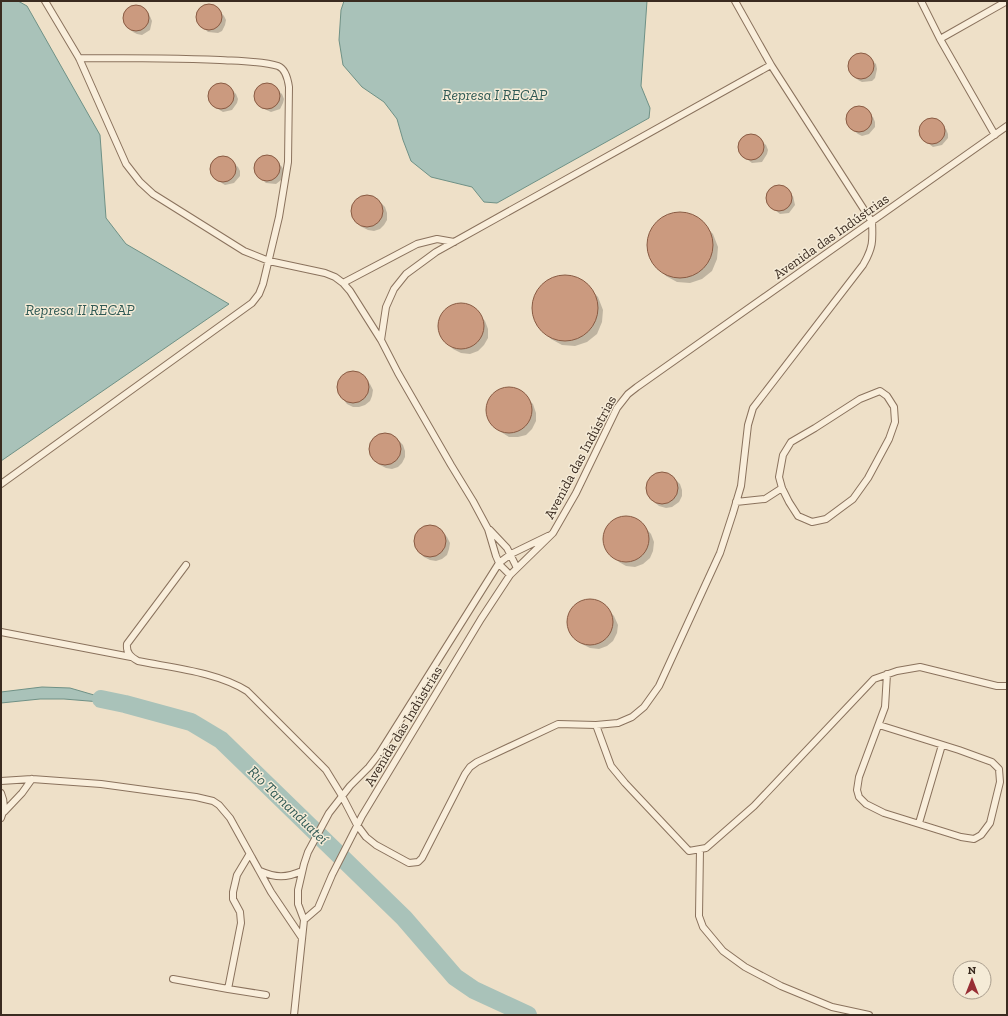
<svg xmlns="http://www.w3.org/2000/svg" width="1008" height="1016" viewBox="0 0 1008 1016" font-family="'Zilla Slab',serif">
<rect width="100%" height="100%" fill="#eee0c8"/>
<!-- water -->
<path fill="#a9c2b9" stroke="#6f9186" d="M1,1h17l9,5 73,129 6,83 20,26 103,60 -228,157z
M344,1h303l-6,85 9,22 -1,10 -152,85 -13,-1 -12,-15 -41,-10 -20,-16 -8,-21 -6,-21 -13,-17 -22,-15 -19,-22 -4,-25 2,-30z
M42,687l28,1 55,16 -61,-5h-24l-39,4v-11z"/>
<!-- shadow -->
<path fill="#0003" d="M208,5l5,1 7,5 4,5 2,4 -1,5 -3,6 -4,2 -10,-1 -8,-7 -2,-5 -1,-4 2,-5 4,-4z
M135,7h5l4,3 5,4 3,7 -2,9 -8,5 -5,-1 -4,-2 -8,-8 -1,-5 1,-5 3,-4z
M860,54l7,2 9,8 1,5 -2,9 -3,3 -10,1 -4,-2 -8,-9v-9l3,-5z
M223,84l5,2 8,8 2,5 -1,4 -5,7 -9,2 -5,-3 -7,-8 -1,-9 5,-6z
M269,84l5,2 3,4 5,4 2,5 -1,4 -3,6 -9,3 -9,-4 -6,-9 -1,-5 4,-7 4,-2z
M858,107l5,1 10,9 2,5v5l-6,7 -7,2 -4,-2 -9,-7 -2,-5v-4l2,-5 4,-4z
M930,119h6l10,10 2,5v4l-6,7 -9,2 -4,-3 -8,-8 -1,-5v-5l6,-6z
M750,135l7,2 9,8 2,5 -1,4 -5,8 -10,1 -4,-3 -8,-8 -1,-5 1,-5 3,-4z
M266,156l8,2 8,9 2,4 -3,9 -5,4 -10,-1 -8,-7 -2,-4v-5l1,-5 4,-4z
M222,157h5l11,10 2,4v5l-6,7 -9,2 -5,-3 -7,-8 -1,-9 5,-7z
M777,186l6,1 10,9 2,9 -6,8 -9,1 -4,-3 -8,-8 -1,-9 6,-6z
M366,196l7,1 8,6 4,4 2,6v7l-3,5 -4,4 -6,2 -6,-1 -6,-3 -8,-9 -2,-6 1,-6 7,-8z
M677,213l14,2 6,3 16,16 5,13 -1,12 -5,12 -10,8 -12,4 -13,-1 -11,-6 -15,-16 -3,-13 2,-13 3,-6 10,-10z
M562,277l14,1 6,3 16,16 5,13 -1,12 -5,12 -10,8 -12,4 -13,-1 -11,-6 -15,-16 -3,-13 2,-13 8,-12 5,-4z
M464,305l9,3 12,13 3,8v9l-4,7 -6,6 -8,3 -9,-1 -8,-4 -11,-13 -3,-8 2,-10 5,-8 8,-4z
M351,372l10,2 9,10 3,6 -1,6 -2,5 -5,4 -6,2h-6l-6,-3 -8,-10 -2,-5 3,-10 5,-5z
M507,389l9,1 5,2 12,12 3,9v8l-4,8 -6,6 -8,2h-9l-8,-5 -11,-12 -3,-9 2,-9 5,-8z
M384,433l7,1 8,7 4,4 2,6v6l-3,6 -4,4 -6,2 -6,-1 -6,-3 -8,-9 -2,-6 1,-7 6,-7z
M657,473h7l6,2 10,9 2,6v6l-3,6 -7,5 -6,1 -7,-2 -9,-8 -3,-6 1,-10 3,-5z
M624,518l10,1 8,5 9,10 3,8 -1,9 -3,7 -7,6 -8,3 -9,-1 -7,-4 -12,-13 -2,-8 1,-9 5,-8 4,-3z
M428,526h7l8,7 4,4 3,6 -1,6 -2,6 -5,4 -6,2 -6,-1 -6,-3 -8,-9 -2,-6 1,-6 7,-8z
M588,600l9,1 5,2 12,13 4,9 -1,8 -4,8 -6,5 -8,3 -9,-1 -8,-4 -11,-13 -3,-8 2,-9 2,-4 7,-7z"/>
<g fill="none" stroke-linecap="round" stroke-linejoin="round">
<!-- river -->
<path stroke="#a9c2b9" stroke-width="18" d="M101,699l24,5 66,18 30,18 183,178 51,59 19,13 54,25"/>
</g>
<!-- building -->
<path fill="#cb9a7f" stroke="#895b43" d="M196 17a13 13 0 1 1 26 0a13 13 0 1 1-26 0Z
M123 18a13 13 0 1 1 26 0a13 13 0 1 1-26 0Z
M848 66a13 13 0 1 1 26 0a13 13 0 1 1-26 0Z
M254 96a13 13 0 1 1 26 0a13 13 0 1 1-26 0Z
M208 96a13 13 0 1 1 26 0a13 13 0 1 1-26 0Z
M846 119a13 13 0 1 1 26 0a13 13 0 1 1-26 0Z
M919 131a13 13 0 1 1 26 0a13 13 0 1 1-26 0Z
M738 147a13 13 0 1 1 26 0a13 13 0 1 1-26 0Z
M254 168a13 13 0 1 1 26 0a13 13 0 1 1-26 0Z
M210 169a13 13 0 1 1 26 0a13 13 0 1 1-26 0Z
M766 198a13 13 0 1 1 26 0a13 13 0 1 1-26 0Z
M351 211a16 16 0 1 1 32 0a16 16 0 1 1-32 0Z
M647 245a33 33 0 1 1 66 0a33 33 0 1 1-66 0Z
M532 308a33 33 0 1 1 66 0a33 33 0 1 1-66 0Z
M438 326a23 23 0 1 1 46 0a23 23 0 1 1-46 0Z
M337 387a16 16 0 1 1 32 0a16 16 0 1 1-32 0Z
M486 410a23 23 0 1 1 46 0a23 23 0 1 1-46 0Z
M369 449a16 16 0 1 1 32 0a16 16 0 1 1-32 0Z
M646 488a16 16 0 1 1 32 0a16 16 0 1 1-32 0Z
M603 539a23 23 0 1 1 46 0a23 23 0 1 1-46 0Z
M414 541a16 16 0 1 1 32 0a16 16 0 1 1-32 0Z
M567 622a23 23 0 1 1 46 0a23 23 0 1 1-46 0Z"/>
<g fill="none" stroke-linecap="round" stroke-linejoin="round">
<defs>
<path id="service" d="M45,1l34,57 47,106 14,18 13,12 91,57 25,10 56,12 10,4 8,6 7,8 31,49
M735,1l36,64
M921,1l19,38 55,96
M940,39l67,-38
M343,283l74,-39 20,-5 17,3
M880,391l7,5 7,11 1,15 -6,17 -21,39 -15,21 -27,20 -14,3 -14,-6 -9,-14 -7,-14 -3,-11 4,-22 8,-13 24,-14 45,-29z
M1,484l251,-181 7,-9 4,-10 16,-67 9,-55 1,-75c-1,-7 -3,-18 -11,-21 -15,-5 -42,-5 -58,-6 -47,-2 -94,-2 -141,-2
M736,502l29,-3 17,-11
M490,530l17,18 10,20
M186,565l-59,79c-1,9 4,13 11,17 35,7 79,11 109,30l79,79 16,26 15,29 9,12 10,8 33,18 9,-1 4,-4 43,-84 5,-7 7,-5 81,-38 38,1 22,-2 14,-6 12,-10 15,-21 61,-133 13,-40 8,-27 7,-61 5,-17 110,-143c10,-17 10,-24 9,-43l-101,-157 -335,187 -30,22 -12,15 -8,18 -5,33 17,33 53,92 22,36 15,28 8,27 4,9 10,10
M1,632l130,25
M596,725l15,41 14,17 64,68 17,-3 48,-42 120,-127 23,-8 23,-4 77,19h10
M879,725l80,25 33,12 7,7 1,13 -10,41 -9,12 -7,4 -13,-2 -77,-24 -18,-9 -7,-7 -2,-7 2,-13 26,-70 2,-33
M1,781l31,-2 69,5 95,13 17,4 6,4 11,13 41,74 31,46
M1,793c4,9 4,16 0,25
M4,812l18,-19 10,-14
M919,823l23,-78
M700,849l-1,67 4,11 20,24 22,16 36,19 51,21 37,8
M260,871c16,7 26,7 42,0
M304,920l14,-12 14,-33 30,-59 119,-197 29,-44 43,-42 23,-40 41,-85 11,-14 9,-7 370,-261
M173,979l55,10 13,-66 -1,-11 -7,-13v-7l4,-17 12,-20
M228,989l38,6
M294,1015l10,-95 -6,-16v-14l6,-26 4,-12 21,-39 21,-27 19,-19 10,-13 120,-191 12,-9 37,-18"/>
</defs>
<!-- service casing -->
<use href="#service" stroke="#8a725d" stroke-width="8"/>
<!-- service -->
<use href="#service" stroke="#f9eedb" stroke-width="6"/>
</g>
<g text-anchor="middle" stroke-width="3" stroke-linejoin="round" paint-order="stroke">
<!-- street labels -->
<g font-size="14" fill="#3a2b20" stroke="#f5ebd7">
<text transform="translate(831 236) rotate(-35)" y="5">Avenida das Indústrias</text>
<text transform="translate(580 457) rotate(-62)" y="5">Avenida das Indústrias</text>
<text transform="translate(403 726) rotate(-59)" y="5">Avenida das Indústrias</text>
</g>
<!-- water labels -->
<g font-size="15" font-style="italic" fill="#305a55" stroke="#f5ebd7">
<text x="495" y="100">Represa I RECAP</text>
<text x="80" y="315">Represa II RECAP</text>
<text transform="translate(288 805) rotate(44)" y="5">Rio Tamanduateí</text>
</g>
</g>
<!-- border -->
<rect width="1008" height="1016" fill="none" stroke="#3a2b20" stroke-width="4"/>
<!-- north arrow -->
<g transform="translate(972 980)"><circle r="19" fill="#f5ebd7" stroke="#aa9e8e"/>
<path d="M0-3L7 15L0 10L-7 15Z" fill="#982e35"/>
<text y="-6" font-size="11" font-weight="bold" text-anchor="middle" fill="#3a2b20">N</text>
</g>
</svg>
